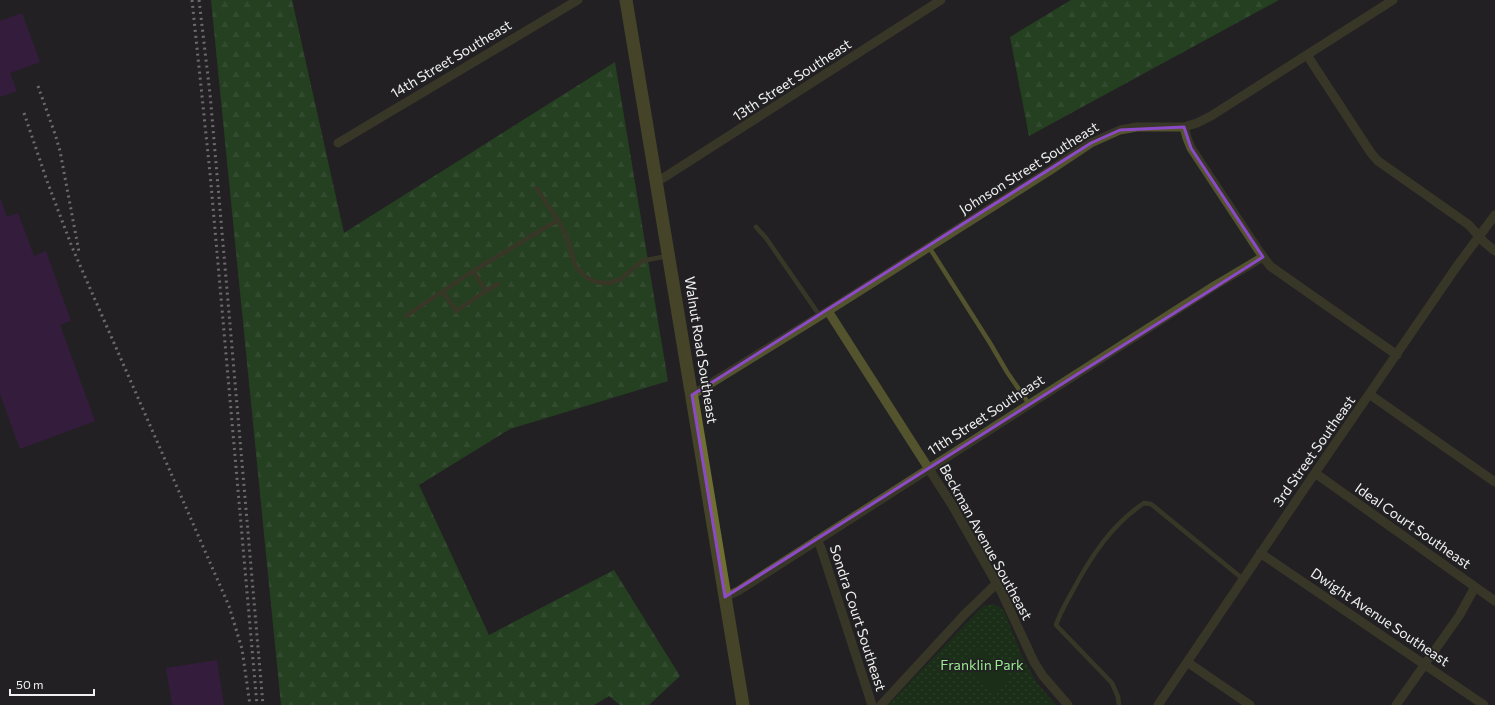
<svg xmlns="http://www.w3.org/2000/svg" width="1495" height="705" viewBox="0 0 1495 705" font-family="Commissioner,sans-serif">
<defs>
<pattern id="green-dots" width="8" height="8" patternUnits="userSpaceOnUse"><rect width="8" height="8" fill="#12400c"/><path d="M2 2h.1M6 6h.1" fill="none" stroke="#355c30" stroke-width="1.8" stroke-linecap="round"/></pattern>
<pattern id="forest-firs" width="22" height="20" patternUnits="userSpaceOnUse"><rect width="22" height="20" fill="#276720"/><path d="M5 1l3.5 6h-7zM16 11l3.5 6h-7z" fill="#477d41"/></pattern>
</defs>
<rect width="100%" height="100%" fill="#222123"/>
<!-- green -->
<path fill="url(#green-dots)" d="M993,604l6,3 5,4 17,43 15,28 20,23h-168l95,-99z"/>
<!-- forest -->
<path fill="url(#forest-firs)" d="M211,0h81l52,233 271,-171 53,319 -158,48 -91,56 70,150 125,-65 66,106 -31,29h-29l-11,-9 -15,9h-313z
M1071,0h208l-250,136 -19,-99z"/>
<!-- pitch -->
<path fill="#12400c" d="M980,648l29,28 -17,18 -30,-28z"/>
<!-- building -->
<path fill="#4a175c" d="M22,13l18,49 -30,11 7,18 -17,6v-76z
M0,198l7,19 11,-4 16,43 12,-5 25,70 -11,4 35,96 -75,28 -20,-55z
M217,660l7,45h-52l-6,-37z"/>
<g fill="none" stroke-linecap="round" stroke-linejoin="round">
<!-- lane -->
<path stroke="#53532e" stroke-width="4.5" d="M536,188l22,32 8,15 10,32 10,10 10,5 13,1 12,-4 21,-18 25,-5
M756,227l10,11 54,78
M929,247l61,96 17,29 22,32
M486,291l12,-7
M443,292l13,19 30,-20 -13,-20
M406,316l67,-45 85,-51
M1119,705l-1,-8 -6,-14 -56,-58c4,-12 10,-22 16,-33 18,-34 39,-67 72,-89l7,1 92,75"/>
<!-- street -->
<path stroke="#53532e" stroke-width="9" d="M1307,55l64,98 7,8 91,64 15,17 11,9
M1184,127l3,11 4,10 68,103 11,15 127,89
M338,143l240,-143
M657,182l284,-182
M828,311l124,194 50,88 32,69 9,14 25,29
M1369,394l126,88
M692,395l136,-84 221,-140 42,-28 29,-13 17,-3h47l13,-4 14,-7 182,-116
M1315,473l180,128
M817,540l4,8 51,157
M1260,553l224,152
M725,597l13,-6 476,-305 49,-29
M1187,662l63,43
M881,705l83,-90 32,-31
M1158,705l157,-232 142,-207 38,-51
M1396,705l63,-89 16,-29"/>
<!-- secondary -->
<path stroke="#6f6f31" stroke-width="13" d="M626,0l117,705"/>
<!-- rail -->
<path stroke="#c6c5c6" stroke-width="3" stroke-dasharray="2 4" stroke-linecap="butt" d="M192,0l18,173 47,532
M199,0l11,94 53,611
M38,86l17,48 5,17 19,101
M24,113l23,68 25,66 157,359 13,43 8,56"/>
</g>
<!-- marked area -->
<path d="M0 0H1495V705H0ZM1184,127l7,21 72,109 -538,340 -33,-202 399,-252 29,-13z" fill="#222123" fill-opacity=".55" fill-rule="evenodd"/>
<path fill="none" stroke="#8d4ac7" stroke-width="3" stroke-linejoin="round" d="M1184,127l7,21 72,109 -538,340 -33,-202 399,-252 29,-13z"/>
<g text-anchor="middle" stroke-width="3.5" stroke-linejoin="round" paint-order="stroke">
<!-- street labels -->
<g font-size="14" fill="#f2f1f2" stroke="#222123">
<text transform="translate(451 59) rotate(-31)" y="5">14th Street Southeast</text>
<text transform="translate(792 80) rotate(-33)" y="5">13th Street Southeast</text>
<text transform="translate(1029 168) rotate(-32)" y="5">Johnson Street Southeast</text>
<text transform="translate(701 350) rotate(81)" y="5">Walnut Road Southeast</text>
<text transform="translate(986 415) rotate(-33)" y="5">11th Street Southeast</text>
<text transform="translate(1314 451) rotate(-55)" y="5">3rd Street Southeast</text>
<text transform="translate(1413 526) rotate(35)" y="5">Ideal Court Southeast</text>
<text transform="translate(986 542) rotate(61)" y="5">Beckman Avenue Southeast</text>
<text transform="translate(1380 617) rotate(34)" y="5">Dwight Avenue Southeast</text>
<text transform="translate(858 618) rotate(72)" y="5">Sondra Court Southeast</text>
</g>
<!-- park labels -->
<g font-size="14" fill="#99ee8e" stroke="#222123">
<text x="982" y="670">Franklin Park</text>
</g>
</g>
<!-- scale -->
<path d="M10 689v6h84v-6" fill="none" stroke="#f2f1f2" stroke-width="2"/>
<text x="16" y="689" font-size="12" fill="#f2f1f2" stroke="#222123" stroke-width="3" paint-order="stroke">50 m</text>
</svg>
